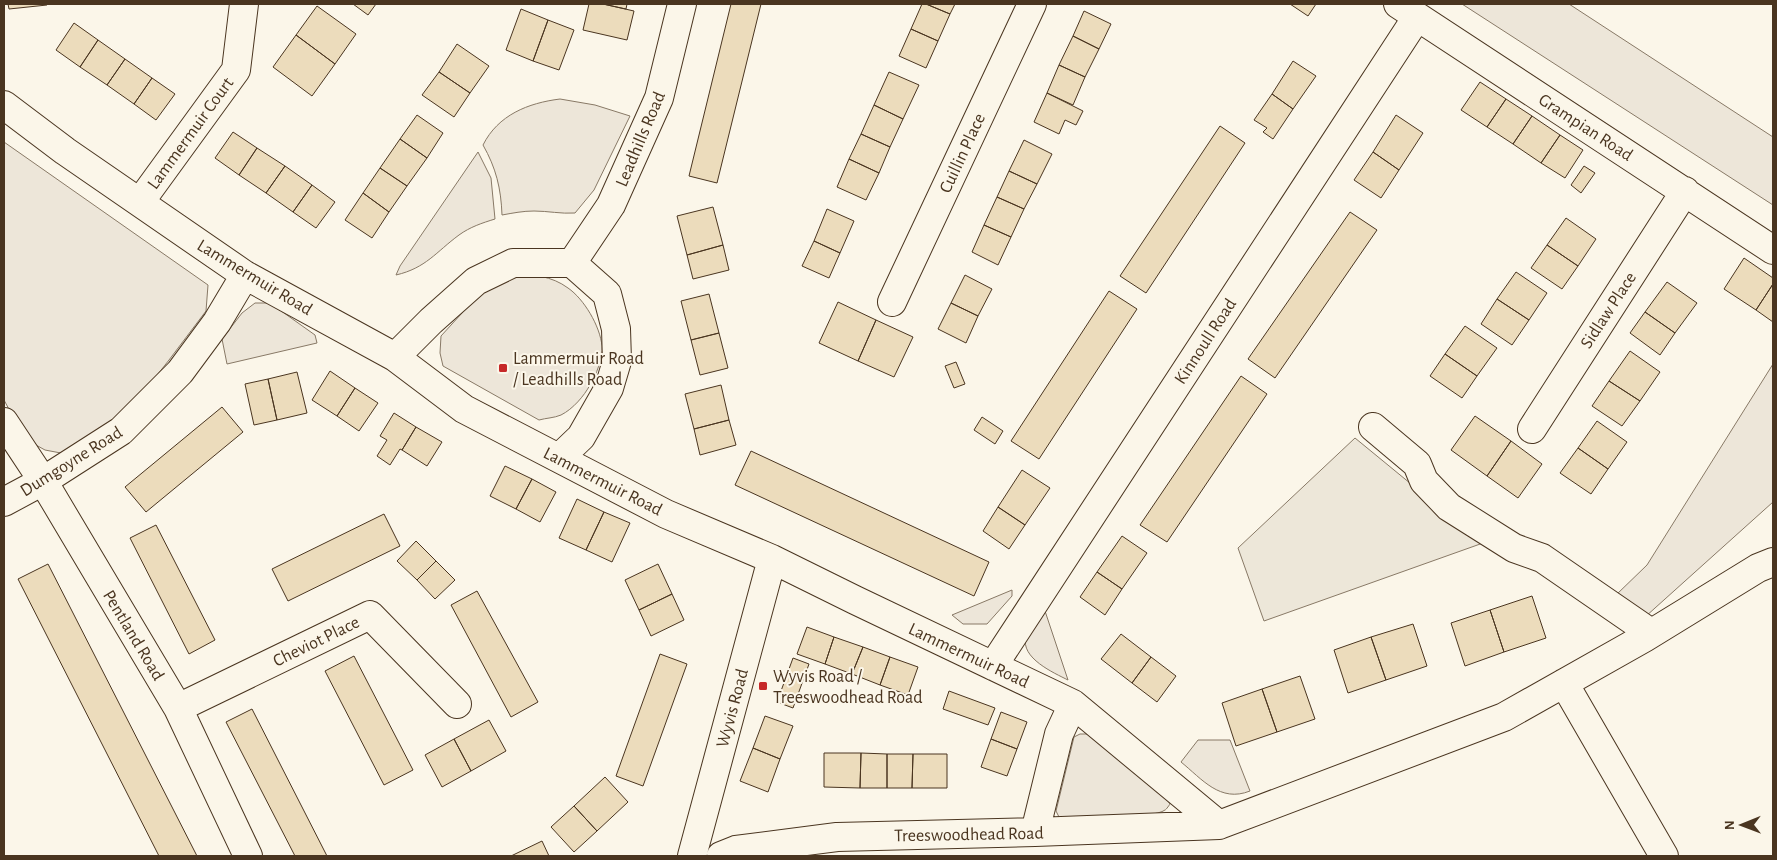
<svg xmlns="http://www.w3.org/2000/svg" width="1777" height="860" viewBox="0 0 1777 860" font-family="'Alegreya Sans',sans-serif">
<rect width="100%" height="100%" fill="#fbf6e9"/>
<!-- green -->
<path fill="#ede6d9" stroke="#887966" d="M1462,4h107l204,133v68z
M560,99l35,6 35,11 -36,74 -19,23c-14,1 -27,-2 -41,-2 -11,0 -21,2 -32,4 -1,-27 -6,-47 -19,-70 15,-30 45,-42 77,-46z
M4,142l204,143 -2,26 -37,49 -33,42 -34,29 -36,23 -21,-4 -20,-11 -21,-39z
M478,152l13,26 4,41c-13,4 -25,8 -36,16 -23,17 -33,33 -63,40l4,-9z
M513,274c19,0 39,2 55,14 16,11 32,38 34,58 1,11 -6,30 -12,39 -6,11 -17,24 -29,30 -7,3 -15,3 -22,5l-96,-54 -3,-13 1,-17 43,-47z
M255,303h15l45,32 2,8 -90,21 -5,-25 20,-26z
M1773,364v138l-128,115 -29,-22 31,-30z
M1012,590v6l-25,28h-24l-11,-9z
M1045,611l23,69c-14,-7 -48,-22 -42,-43 2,-7 14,-19 19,-26z
M1080,734h8l75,59 7,11c0,0 -4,6 -5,6 -12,9 -88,9 -105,9l-4,-8 18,-74z
M1198,740h32l20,51c-30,12 -48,-12 -69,-29z"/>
<!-- parking -->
<path fill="#ede7d9" stroke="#887966" d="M1355,438l128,105 -219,78 -26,-73z"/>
<!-- building -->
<path fill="#ecdcbc" stroke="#4a3520" d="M8,4h39v1l-38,4z
M353,4h23l-8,11z
M589,4h14l31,7 -7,29 -44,-10z
M603,4h24l-1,5z
M731,4h30l-44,179 -28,-7z
M922,4h4l24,10 -12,27 -27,-12z
M926,4h29l-5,10z
M1290,4h26l-8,12z
M317,6l39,28 -21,30 -39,-29z
M521,9l27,11 -15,41 -27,-11z
M1084,11l27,13 -12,25 -26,-13z
M548,20l26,10 -15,40 -26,-9z
M74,23l24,17 -18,27 -24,-17z
M911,29l27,12 -12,27 -27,-12z
M296,35l39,29 -23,32 -39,-29z
M1073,36l26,13 -14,28 -26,-12z
M98,40l27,19 -18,26 -27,-18z
M457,44l32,22 -19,27 -31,-21z
M125,59l27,19 -18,26 -27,-19z
M1293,61l23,15 -23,33 -21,-15z
M1059,65l26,12 -12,28 -26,-12z
M439,72l31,21 -16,24 -32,-22z
M889,72l30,13 -16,34 -29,-14z
M152,78l23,16 -19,26 -22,-16z
M1480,82l26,17 -19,28 -26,-17z
M1047,93l36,18 -7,14 -11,-5 -6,14 -25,-12z
M1272,94l21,15 -20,30 -10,-7 4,-4 -13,-8z
M1506,99l26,17 -19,28 -26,-17z
M874,105l29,14 -13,28 -29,-13z
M417,115l26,18 -16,25 -27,-19z
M1396,115l27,18 -24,37 -26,-18z
M1532,116l28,19 -19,28 -28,-19z
M1220,126l25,17 -99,150 -26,-17z
M233,132l24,16 -18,27 -24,-17z
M861,134l29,13 -11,26 -30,-14z
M1560,135l23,15 -18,28 -24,-15z
M400,139l27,19 -20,28 -27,-18z
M1024,140l28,14 -15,30 -28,-13z
M257,148l28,18 -19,27 -27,-18z
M1373,152l26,18 -18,28 -27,-18z
M849,159l30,14 -13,27 -29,-13z
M285,166l27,19 -19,27 -27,-19z
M1584,166l11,7 -14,20 -10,-8z
M380,168l27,18 -18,26 -26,-19z
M1009,171l28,13 -13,25 -27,-12z
M312,185l23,17 -19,26 -23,-16z
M363,193l26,19 -17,26 -27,-18z
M997,197l27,12 -13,28 -27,-12z
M713,207l10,38 -36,10 -10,-39z
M827,209l27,12 -14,32 -26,-12z
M1350,212l27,18 -102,148 -27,-19z
M1566,218l30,21 -18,27 -31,-21z
M984,225l27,12 -13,28 -26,-13z
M814,241l26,12 -11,25 -27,-12z
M723,245l6,25 -36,9 -6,-24z
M1547,245l31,21 -16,23 -31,-21z
M1744,258l29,20v6l-17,26 -32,-21z
M1516,272l31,21 -18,27 -32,-21z
M965,275l27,14 -14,27 -27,-13z
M1667,282l30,21 -22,30 -30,-21z
M1773,284v38l-17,-12z
M1109,291l28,18 -98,150 -28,-18z
M709,294l10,39 -28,7 -10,-39z
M1497,299l32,21 -17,25 -31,-21z
M838,302l38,18 -18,41 -39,-18z
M951,303l27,13 -12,27 -28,-14z
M1645,312l30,21 -15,22 -30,-22z
M876,320l37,17 -19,40 -36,-16z
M1465,326l32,22 -20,28 -32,-22z
M719,333l9,35 -28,7 -9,-35z
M1630,351l30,21 -20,29 -31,-20z
M1445,354l32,22 -15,22 -32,-22z
M956,362l9,22 -11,4 -9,-22z
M330,371l25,17 -18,28 -25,-16z
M297,372l10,41 -30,7 -9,-41z
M1241,376l26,18 -100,148 -27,-17z
M268,379l9,41 -23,5 -9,-41z
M1609,381l31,20 -18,25 -30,-20z
M721,385l8,35 -35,9 -9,-35z
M355,388l23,15 -19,28 -22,-15z
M222,407l21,25 -97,80 -21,-25z
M394,413l22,14 -14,23 -2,-1 -10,16 -13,-9 10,-16 -7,-4z
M1475,416l36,25 -24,35 -36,-26z
M982,417l21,14 -8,13 -21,-14z
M729,420l7,25 -36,10 -6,-26z
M1597,421l30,21 -19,27 -30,-21z
M416,427l26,15 -15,24 -25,-16z
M1511,441l31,23 -24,34 -31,-22z
M1578,448l30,21 -17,25 -31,-21z
M751,451l238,111 -15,34 -239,-111z
M505,466l27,13 -16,30 -26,-13z
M1022,470l28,18 -25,37 -27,-18z
M532,479l24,13 -16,30 -24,-13z
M577,499l27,13 -18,38 -27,-12z
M998,507l27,18 -16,24 -26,-18z
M604,512l26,11 -18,39 -26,-12z
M384,514l16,32 -112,55 -16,-32z
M156,525l59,115 -26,14 -59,-116z
M1122,536l25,17 -25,36 -25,-17z
M416,541l20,20 -19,19 -20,-19z
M436,561l19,19 -20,19 -18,-19z
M48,564l149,292h-38l-141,-277z
M658,564l14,30 -33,16 -14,-30z
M1097,572l25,17 -17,26 -25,-18z
M477,591l61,111 -27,15 -60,-112z
M672,594l12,26 -33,16 -12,-26z
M1532,596l14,42 -42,14 -14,-42z
M1490,610l14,42 -39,14 -14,-43z
M1413,624l14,42 -41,14 -15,-43z
M807,627l27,10 -9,27 -28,-10z
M1121,634l30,23 -19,26 -31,-24z
M834,637l29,10 -11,27 -27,-10z
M1371,637l15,43 -38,13 -14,-43z
M863,647l27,10 -10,28 -28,-11z
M660,654l27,10 -44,122 -27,-10z
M354,656l59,114 -29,15 -59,-114z
M890,657l28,10 -10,28 -28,-10z
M1151,657l25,19 -19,26 -25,-19z
M793,658l16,6 -16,44 -16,-6z
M1300,676l15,43 -38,13 -15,-43z
M1262,689l15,43 -41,14 -14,-43z
M949,691l46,17 -7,17 -45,-16z
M252,709l75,147h-32l-69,-134z
M1001,712l26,10 -10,27 -26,-10z
M765,716l28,10 -13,33 -27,-11z
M489,720l17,31 -35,20 -17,-32z
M454,739l17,32 -29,16 -17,-32z
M991,739l26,10 -10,27 -26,-9z
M753,748l27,11 -12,33 -28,-11z
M824,753h37l-1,35 -36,-1z
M861,753l26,1v34h-27z
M887,754h26l-1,34h-25z
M913,754h34v34h-35z
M605,777l23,25 -31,29 -23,-25z
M574,806l23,25 -23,21 -23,-25z
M542,841l7,15h-38z"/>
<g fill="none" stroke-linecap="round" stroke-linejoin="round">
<defs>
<path id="minor" d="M1398,4l375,246
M4,105l61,46 180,124 150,82 69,52 202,105 106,45 83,41 218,104 146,121
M140,202l96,-132 8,-66
M572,263l39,-58 48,-107 23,-94
M892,302l140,-298
M395,357l36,-36 45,-40 37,-18h59l35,31 9,35 1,32 -8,27 -28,49 -22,21
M4,422l39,59 135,227 70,148
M1373,427l44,37 7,17 25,26 65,41 28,10 109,75
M1532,429l153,-238
M4,502l39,-21 78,-50 59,-59 37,-50 28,-47
M993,666l424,-649
M1564,683l100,173
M178,708l192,-93 87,89
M1035,832l24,-98 14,-30
M692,856l80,-297
M721,856l15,-6 101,-13 198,-5 184,-7 285,-108 140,-79 114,-70 15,-6"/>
</defs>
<!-- minor casing -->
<use href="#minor" stroke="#4a3520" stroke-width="30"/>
<!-- minor -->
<use href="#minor" stroke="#fbf6e9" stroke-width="28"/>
</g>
<!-- markers -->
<g fill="#c62828" stroke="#fbf6e9" stroke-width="2">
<rect x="498" y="363" width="10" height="10" rx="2.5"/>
<rect x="758" y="681" width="10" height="10" rx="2.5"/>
</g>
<g text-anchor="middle" stroke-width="4" stroke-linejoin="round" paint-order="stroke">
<!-- street labels -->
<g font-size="18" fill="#4a3520" stroke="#fbf6e9">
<text transform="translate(1586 127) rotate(33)" y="6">Grampian Road</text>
<text transform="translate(190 133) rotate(-54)" y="6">Lammermuir Court</text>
<text transform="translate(640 139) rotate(-67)" y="6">Leadhills Road</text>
<text transform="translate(962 153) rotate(-65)" y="6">Cuillin Place</text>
<text transform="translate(255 277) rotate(31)" y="6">Lammermuir Road</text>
<text transform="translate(1608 310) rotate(-57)" y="6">Sidlaw Place</text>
<text transform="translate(1205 341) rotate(-57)" y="6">Kinnoull Road</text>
<text transform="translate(71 461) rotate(-32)" y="6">Dumgoyne Road</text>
<text transform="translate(603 481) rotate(27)" y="6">Lammermuir Road</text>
<text transform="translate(134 635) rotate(59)" y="6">Pentland Road</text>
<text transform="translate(316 641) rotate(-26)" y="6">Cheviot Place</text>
<text transform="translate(969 655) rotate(25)" y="6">Lammermuir Road</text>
<text transform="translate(732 708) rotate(-75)" y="6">Wyvis Road</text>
<text transform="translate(969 834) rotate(-1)" y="6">Treeswoodhead Road</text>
</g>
<!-- poi labels -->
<g font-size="18" fill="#4a3520" stroke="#fbf6e9" text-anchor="start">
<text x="513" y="364">Lammermuir Road<tspan x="513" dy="21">/ Leadhills Road</tspan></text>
<text x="773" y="682">Wyvis Road /<tspan x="773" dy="21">Treeswoodhead Road</tspan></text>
</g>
</g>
<!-- border -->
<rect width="1777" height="860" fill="none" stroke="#4a3520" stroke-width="10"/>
<!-- north arrow -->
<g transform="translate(1742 825) rotate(269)" stroke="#fbf6e9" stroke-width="4" paint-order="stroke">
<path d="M0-4L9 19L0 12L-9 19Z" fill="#4a3520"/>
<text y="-8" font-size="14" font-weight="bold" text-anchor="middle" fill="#4a3520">N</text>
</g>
</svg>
